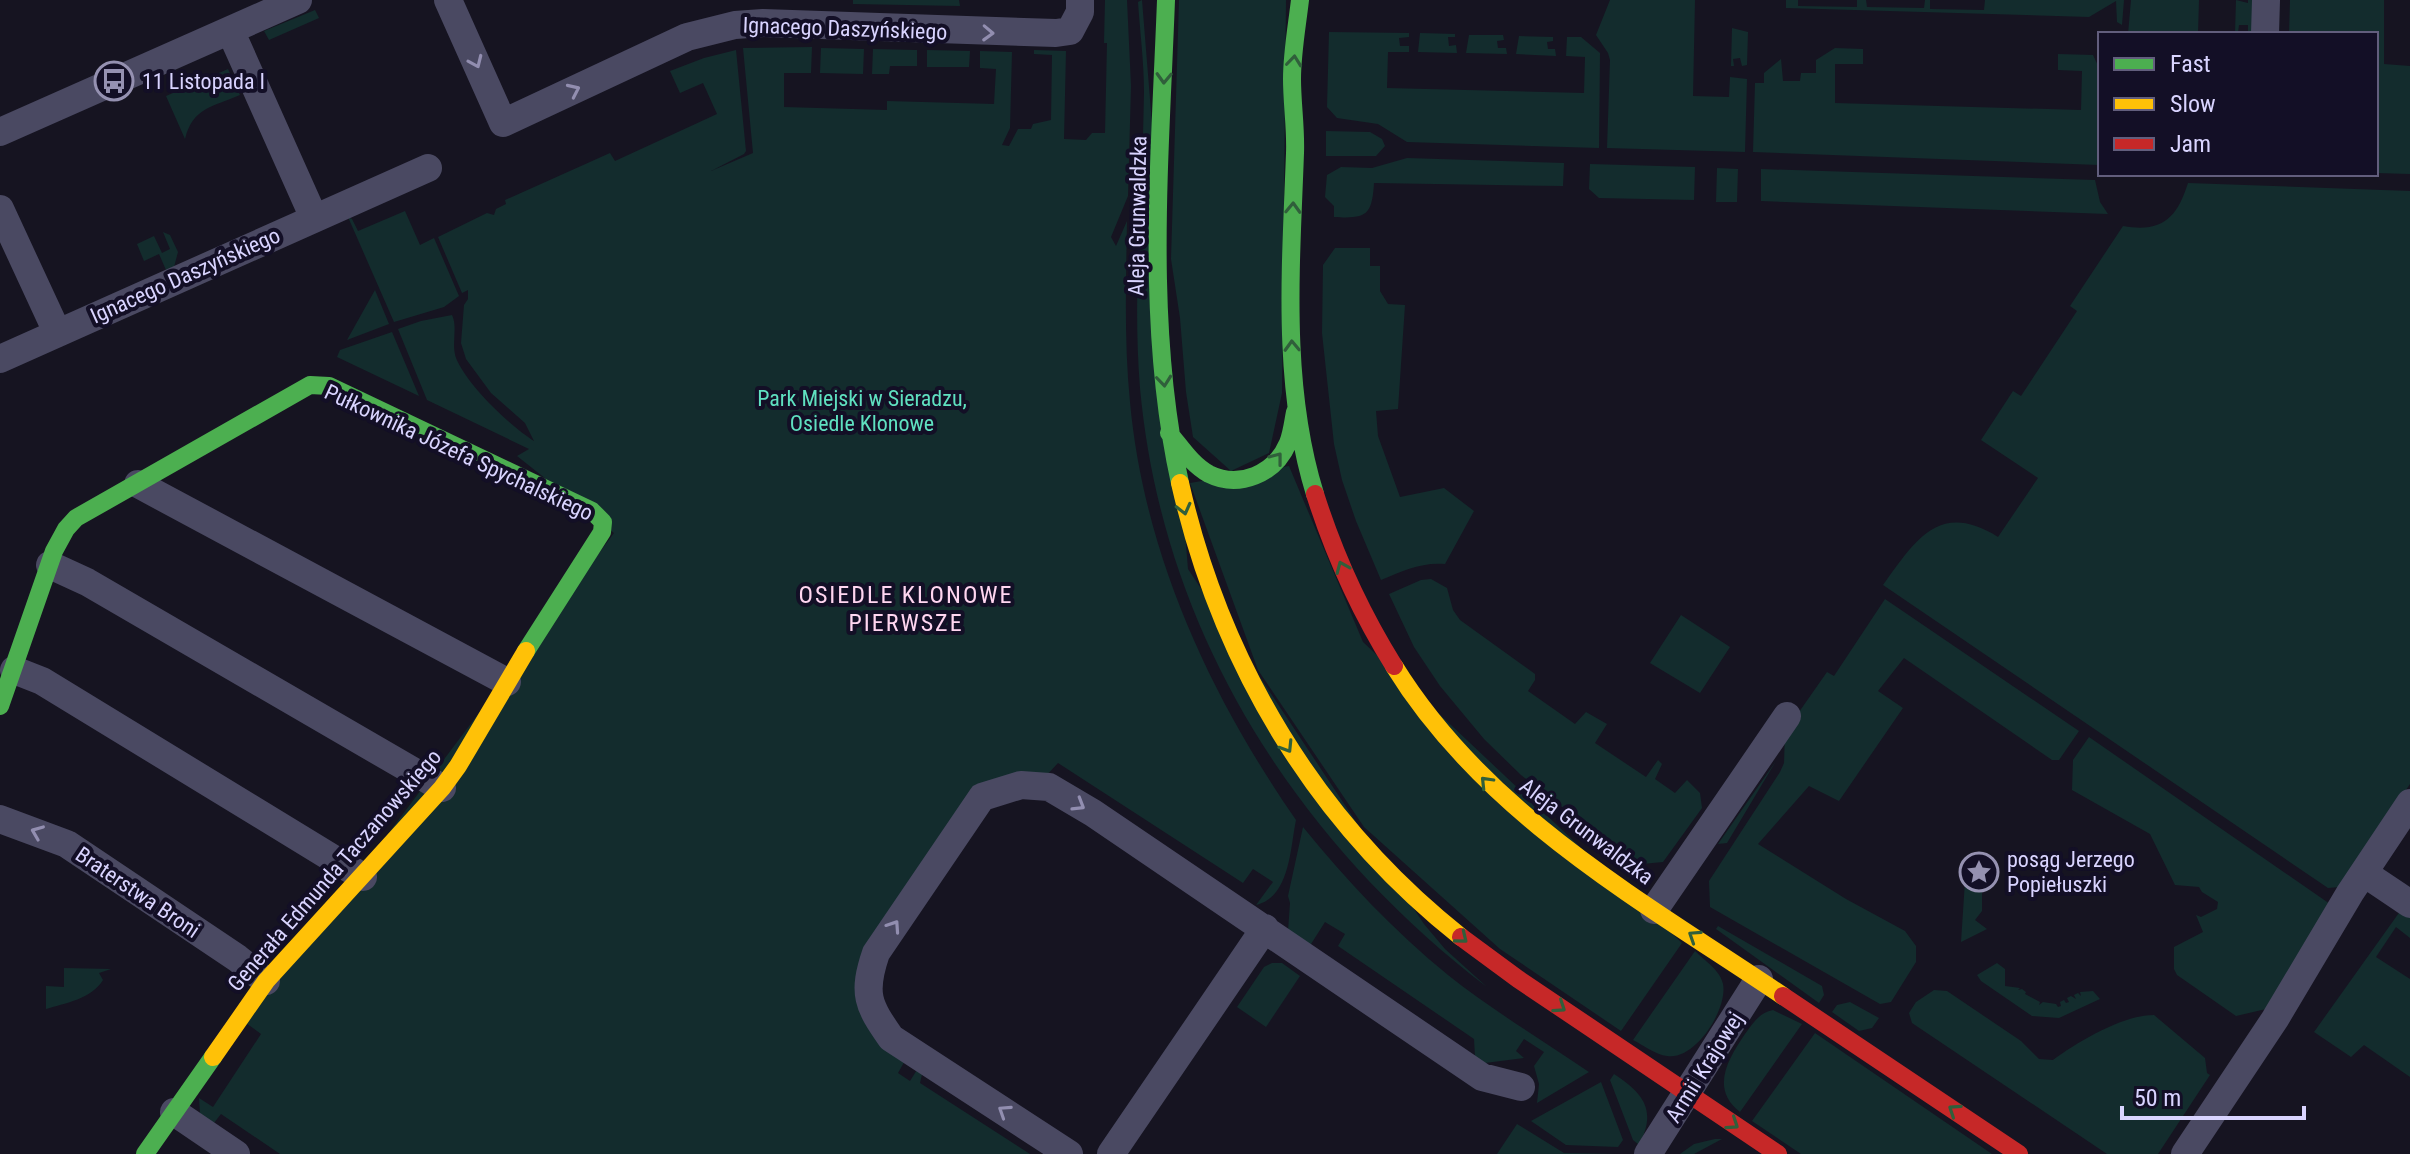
<svg xmlns="http://www.w3.org/2000/svg" width="2410" height="1154" viewBox="0 0 2410 1154" font-family="'Roboto Condensed',sans-serif">
<rect width="100%" height="100%" fill="#161421"/>
<!-- green -->
<path fill="#132c2d" d="M853,0h106l1,6 -107,-2z
M1105,0h22l4,86 -3,110 -17,41 5,9 11,-25c-1,60 -3,121 3,181 14,152 80,294 166,418 -6,29 -6,77 -40,85l17,-23 -20,-13 -10,14 -185,-120 -13,14h-35l-146,179 43,101 -9,16 12,8 10,-16 3,5 -3,13 110,71h-750l-59,-40 -11,14 -10,-15 -1,-15 14,9 48,-73 -15,-11 368,-490 -97,-77 12,-7 -102,-49 -29,-71 23,-8 31,-6c6,12 -1,29 4,43 11,27 54,68 78,83l-9,-18 -34,-30 -25,-34 -5,-16 3,-38 4,-6v-9l-6,3 -24,-56 49,-24 7,2 2,-6 10,-5 -1,-4 105,-47 5,8 102,-47 -14,-31 -23,10 -10,-22 34,-13 32,-8 10,101 -2,3 -33,17 42,-18 -10,-105 69,-1 -1,26h-27v34l103,3v-9l107,3 2,-35 -16,-1v-17l32,1 -2,76 -8,17 7,1 9,-17h13l2,-5 18,-4 1,-65 -18,-1v-4l32,1 -2,88 22,1 6,-7h13l2,-90h-3z
M1142,0l46,569 236,355 21,25 42,38c-191,-146 -325,-355 -347,-599 -8,-98 3,-197 4,-296 0,-30 -4,-60 -6,-90z
M1179,0h107l-4,393 -13,60 -38,18 -38,-34 -7,-45 -6,-74 -9,-59z
M1610,0h85l-2,96 36,1 1,-20 17,2 -2,73 -138,-4 3,-88 -2,-7 -12,-18z
M1786,0h12v6l59,1v-7h9l1,7 57,1 1,-8h5v9l54,1 1,-10h139l-2,25 -5,-3 -1,-21 -27,16 -303,-9z
M2131,0h68l-1,34h-70z
M2236,0l12,3v-3h5l-1,33h-4v-8h-9l-1,8h-3z
M2290,0h94v64l26,2v108l-34,-1v-139h-87z
M315,10l4,8 -50,22 -5,-9z
M1732,28l16,4 -1,33 -5,1 -2,-8 -7,1 1,7h-3z
M1329,32l80,1v4l-10,1 1,8h9v6h-21l-1,36 197,5 1,-36 -19,-1 1,-19h14l19,16 -1,95 -192,-6 -29,-18 -41,-6 -10,-11z
M1420,33l35,1v3h-7l1,9 7,-1 1,8 -39,-1z
M1469,35h34l1,5 -7,1 1,7h8l1,6 -41,-1z
M1519,36l34,1v4l-6,1 1,7h7l1,7 -40,-2z
M821,48l43,1 -1,25 -43,-1z
M1835,48l28,1v15h-28v39l246,7 1,-39 -24,-1v-16l35,1 7,15 -1,95 -346,-13 2,-69h9v-10l17,-14 2,22h17l1,-8h15v-13z
M873,49l44,1v16h-27l-1,8h-17z
M927,50l43,1 -1,16h-42z
M228,69l12,26c-27,12 -47,12 -55,44l-19,-43z
M1326,131l44,1 12,7 3,7 -9,10h-50z
M1407,158l157,5 -1,23 -189,-3c-2,32 -7,36 -40,34v-11l-9,-9 2,-22 14,-8 31,1z
M1590,164l105,3 -1,33 -95,-2 -10,-9z
M1717,168l21,1 -1,33h-21z
M1761,169l334,11 5,22 8,12 -347,-13z
M2188,183l222,8v593l-70,103 -12,1 -445,-303c32,-44 56,-85 115,-48l40,-59 -57,-38 32,-49 8,5 56,-85 -7,-5 53,-80c39,7 54,-8 65,-43z
M405,211l15,34 14,-7 25,58 -15,11 -50,15 -46,-105 4,2 6,12z
M163,232l7,3 8,17 -4,15 -8,3 -7,-16 -15,7 -7,-17 17,-8 8,17 8,-4z
M1335,248h35v18h10v25l8,13 17,1 -7,104 -22,2 2,25 22,61 44,-9 30,23 -29,53c-24,-2 -42,7 -64,16l-25,-59 -14,-41 -8,-36 -12,-111 1,-68z
M375,290l14,34 -42,16z
M392,332l27,64 -82,-39 3,-7z
M1289,466l74,176 319,301 -61,88 -121,-82 -136,-122 -106,-157 -68,-187z
M1431,579l16,9 6,22 7,10 75,54v6l-7,11 47,33 11,-12 21,12 -12,19 51,34 12,-17 4,4 -7,15 20,14 12,-13 13,13 2,15 -39,54 -21,2 -56,-38 -65,-51 -37,-36 -44,-53 -26,-39 -25,-53 32,-14z
M1885,599l194,132 -20,29h-7l-148,-102 -26,33 25,17 -64,93 -30,-15 -51,58 88,55 59,32 11,15v16l-25,40 -11,2 -170,-97 -1,-26 71,-109 4,-9 1,-31 42,-60 7,4z
M1681,615l49,32 -30,46 -50,-30z
M2089,737l241,167 -64,105 -30,7 -59,-41 -3,-6v-22l29,-15 -7,-17 5,2 16,-8 1,-7 -16,-10 -3,-5 -24,-2 -25,-51 -78,-44 1,-30z
M1776,761l-49,82 -9,1z
M1303,827c43,53 91,104 145,148 44,35 94,65 141,97l-52,31 2,-19 -5,-18 10,-14 -20,-13 -8,12 8,7 -39,5 -10,-6 -1,-18 -136,-93 7,-12 -20,-12 -14,22 -7,1 -16,-14 2,-28 -2,-7z
M1965,881l17,1v29l-7,9 12,9 -26,13z
M2401,910l9,6v22l-14,-11 -20,30 34,22v98l-46,-32 -13,12 -37,-25z
M1718,926l104,60 2,9 -5,8 -103,-74z
M1695,951c10,10 25,19 28,33 5,25 -28,77 -56,72 -11,-1 -24,-11 -34,-16z
M1272,963h10l18,13 -34,51 -29,-20 27,-40z
M1997,963l8,6v17l15,2 -2,2 4,-1 4,3 -1,2 15,8 -1,3 4,-3 13,2 2,3 3,-1 -1,-4 4,-2 2,3 3,-1 -2,-4 4,-2 5,3 -2,-4 4,-2 3,3 -1,-4 13,-1 7,8 -41,19 -27,-2 -51,-35 -4,-6z
M64,968l47,1 -12,4 4,7c-12,19 -37,23 -57,29v-23l18,1z
M1934,990l13,1 74,50 18,18 14,1c26,-19 70,-45 101,-45l51,43 2,15 3,2 -52,79h-51l-195,-131 -3,-10 7,-11z
M1850,1002l29,16 -7,10 -13,3 -27,-19 5,-7z
M1773,1010l29,14 -62,88c-30,-23 -12,-53 5,-78 8,-11 14,-21 28,-24z
M1815,1033l177,121h-191l-49,-33z
M1614,1074c30,20 43,36 25,71l-6,-5 -23,-60z
M1601,1082l22,58 -5,7 -52,-2 -35,-24z
M1517,1124l47,29 54,1h-121z
M1715,1139h7l-28,15h-14l14,-10z"/>
<g fill="none" stroke-linecap="round" stroke-linejoin="round">
<!-- street -->
<path stroke="#4a4962" stroke-width="28" d="M448,0l55,123 184,-86 48,-12 28,-2 293,10 14,-2 10,-19v-12
M230,30l84,188
M2265,34l1,-34
M0,132l298,-132
M0,209l57,123
M0,359l428,-191
M138,484l369,198
M50,565l37,17 355,206
M14,670l28,11 321,196
M0,819l67,25 170,114 29,23
M2364,873l46,31
M1654,910l133,-194
M174,1112l62,42
M1069,1154l-178,-116c-23,-33 -29,-44 -15,-85l106,-156 39,-12 28,2 44,26 389,264 39,10
M1111,1154l154,-226
M1648,1154l111,-175
M2185,1154l90,-135 75,-126 60,-90"/>
<!-- fast -->
<path stroke="#4caf50" stroke-width="18" d="M1166,0c-6,161 -21,325 14,483
M1300,0c-3,26 -8,53 -8,79 0,25 4,49 3,74 -4,113 -14,231 20,341
M1169,433c12,14 23,32 40,41 30,15 66,0 79,-31 4,-10 5,-21 7,-31
M0,706l54,-155 12,-22 10,-11 234,-133 19,1 263,125 11,11 -1,10 -76,119
M145,1154l68,-97"/>
<!-- slow -->
<path stroke="#ffc107" stroke-width="18" d="M1180,483c41,181 136,339 281,454
M1394,666c92,149 248,235 389,330
M213,1057l53,-76 176,-193 16,-22 68,-115"/>
<!-- jam -->
<path stroke="#c62828" stroke-width="18" d="M1315,494c19,60 46,119 79,172
M1461,937l57,42 260,175
M1783,996l236,158"/>
</g>
<!-- one-way arrows -->
<defs><path id="oneway-chevron" d="M-2-3.5L2.5 0L-2 3.5" fill="none" stroke-width="1.6" stroke-linecap="round" stroke-linejoin="round" transform="scale(2)"/></defs>
<g stroke="#928eb0">
<use href="#oneway-chevron" transform="translate(988 33) rotate(2)"/>
<use href="#oneway-chevron" transform="translate(476 62) rotate(66)"/>
<use href="#oneway-chevron" transform="translate(574 90) rotate(-25)"/>
<use href="#oneway-chevron" transform="translate(1079 805) rotate(31)"/>
<use href="#oneway-chevron" transform="translate(37 832) rotate(-158)"/>
<use href="#oneway-chevron" transform="translate(894 926) rotate(-56)"/>
<use href="#oneway-chevron" transform="translate(1004 1111) rotate(-147)"/>
</g>
<g stroke="#305f3b">
<use href="#oneway-chevron" transform="translate(1294 61) rotate(-84)"/>
<use href="#oneway-chevron" transform="translate(1164 78) rotate(92)"/>
<use href="#oneway-chevron" transform="translate(1293 208) rotate(-88)"/>
<use href="#oneway-chevron" transform="translate(1292 346) rotate(-92)"/>
<use href="#oneway-chevron" transform="translate(1164 381) rotate(84)"/>
<use href="#oneway-chevron" transform="translate(1277 458) rotate(-52)"/>
<use href="#oneway-chevron" transform="translate(1184 509) rotate(76)"/>
<use href="#oneway-chevron" transform="translate(1342 567) rotate(-113)"/>
<use href="#oneway-chevron" transform="translate(1287 747) rotate(58)"/>
<use href="#oneway-chevron" transform="translate(1486 782) rotate(-134)"/>
<use href="#oneway-chevron" transform="translate(1694 936) rotate(-147)"/>
<use href="#oneway-chevron" transform="translate(1462 938) rotate(39)"/>
<use href="#oneway-chevron" transform="translate(1560 1007) rotate(34)"/>
<use href="#oneway-chevron" transform="translate(1954 1110) rotate(-146)"/>
<use href="#oneway-chevron" transform="translate(1733 1124) rotate(34)"/>
</g>
<!-- icons -->
<defs>
<symbol id="bus-ring" viewBox="-11 -11 22 22"><circle r="9.5" fill="#130f26" stroke="#9591b1" stroke-width="1.5"/><path d="M-5-6H5V4H4V6H2V4H-2V6H-4V4H-5ZM-3.5-4V0h7V-4ZM-3.5 1.2v1.5H-2V1.2ZM2 1.2v1.5H3.5V1.2Z" fill="#9591b1"/></symbol>
<symbol id="sight-ring" viewBox="-11 -11 22 22"><circle r="9.5" fill="#130f26" stroke="#9591b1" stroke-width="1.5"/><path d="M0-6L1.8-2.2L6-1.7L2.9 1.2L3.7 5.4L0 3.3L-3.7 5.4L-2.9 1.2L-6-1.7L-1.8-2.2Z" fill="#9591b1"/></symbol>
</defs>
<g fill-rule="evenodd">
<use href="#bus-ring" x="92" y="59" width="44" height="44"/>
<use href="#sight-ring" x="1957" y="850" width="44" height="44"/>
</g>
<g text-anchor="middle" stroke-width="8" stroke-linejoin="round" paint-order="stroke">
<!-- street labels -->
<g font-size="22" fill="#d9d4ff" stroke="#130f26">
<text transform="translate(845 28) rotate(2)" y="8">Ignacego Daszyńskiego</text>
<text transform="translate(1137 216) rotate(-89)" y="8">Aleja Grunwaldzka</text>
<text transform="translate(185 275) rotate(-24)" y="8">Ignacego Daszyńskiego</text>
<text transform="translate(459 452) rotate(25)" y="8">Pułkownika Józefa Spychalskiego</text>
<text transform="translate(1587 831) rotate(37)" y="8">Aleja Grunwaldzka</text>
<text transform="translate(334 870) rotate(-49)" y="8">Generała Edmunda Taczanowskiego</text>
<text transform="translate(138 892) rotate(34)" y="8">Braterstwa Broni</text>
<text transform="translate(1704 1067) rotate(-58)" y="8">Armii Krajowej</text>
</g>
<!-- poi labels -->
<g font-size="22" fill="#d9d4ff" stroke="#130f26" text-anchor="start">
<text x="142" y="89">11 Listopada I</text>
<text x="2007" y="867">posąg Jerzego<tspan x="2007" dy="25">Popiełuszki</tspan></text>
</g>
<!-- park labels -->
<g font-size="22" fill="#5fe0c0" stroke="#130f26">
<text x="862" y="406">Park Miejski w Sieradzu,<tspan x="862" dy="25">Osiedle Klonowe</tspan></text>
</g>
<!-- neighbourhood labels -->
<g font-size="24" letter-spacing="2" fill="#ffd6f0" stroke="#130f26">
<text x="906" y="603">OSIEDLE KLONOWE<tspan x="906" dy="28">PIERWSZE</tspan></text>
</g>
</g>
<!-- legend -->
<rect x="2098" y="32" width="280" height="144" fill="#130f26" stroke="#625e7d" stroke-width="2"/>
<rect x="2114" y="58" width="40" height="12" fill="#4caf50" stroke="#625e7d" stroke-width="2"/>
<text x="2170" y="72" font-size="24" fill="#d9d4ff">Fast</text>
<rect x="2114" y="98" width="40" height="12" fill="#ffc107" stroke="#625e7d" stroke-width="2"/>
<text x="2170" y="112" font-size="24" fill="#d9d4ff">Slow</text>
<rect x="2114" y="138" width="40" height="12" fill="#c62828" stroke="#625e7d" stroke-width="2"/>
<text x="2170" y="152" font-size="24" fill="#d9d4ff">Jam</text>
<!-- scale -->
<path d="M2122 1106v12h182v-12" fill="none" stroke="#d9d4ff" stroke-width="4"/>
<text x="2134" y="1106" font-size="24" fill="#d9d4ff" stroke="#130f26" stroke-width="6" paint-order="stroke">50 m</text>
</svg>
